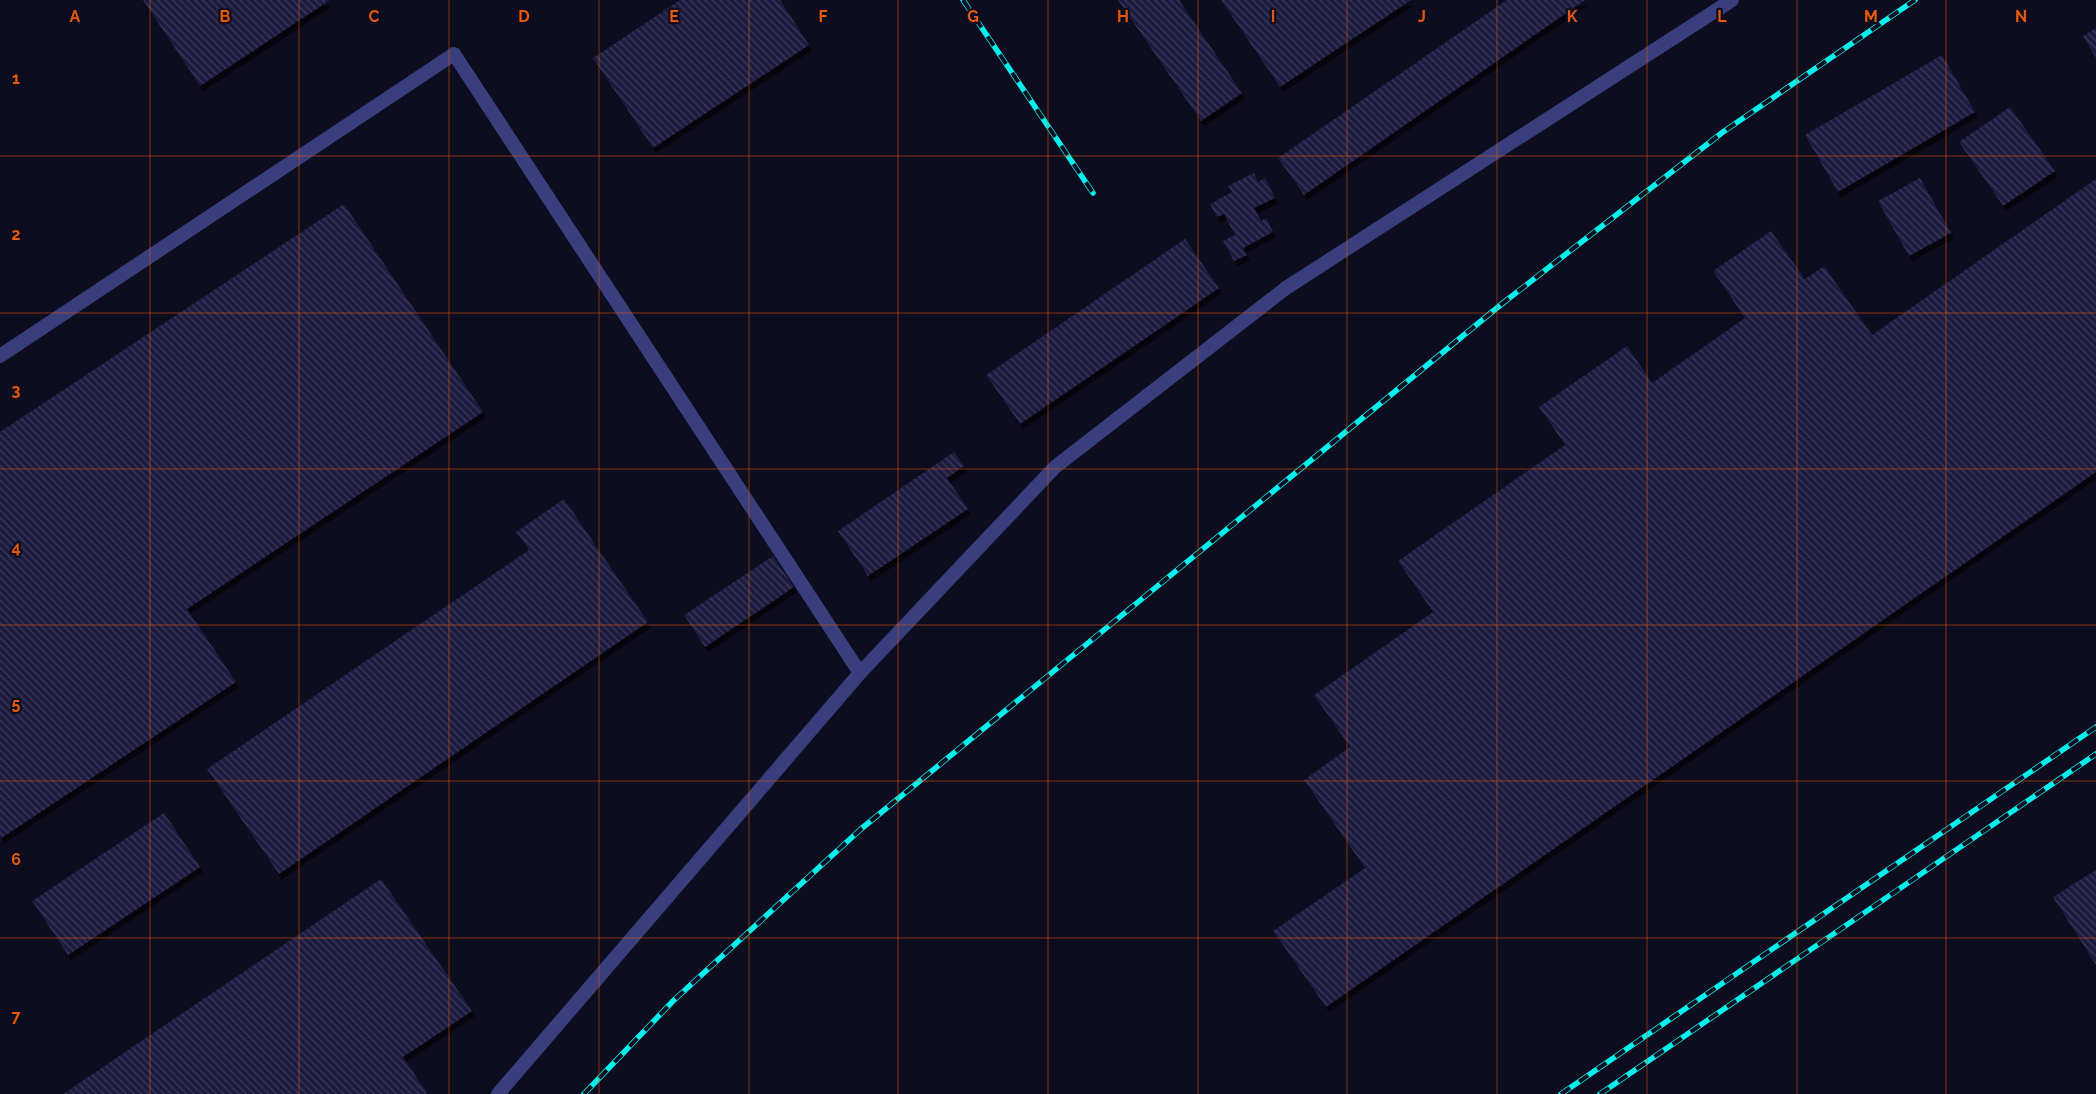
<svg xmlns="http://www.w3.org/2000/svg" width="2096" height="1094" viewBox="0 0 2096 1094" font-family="Raleway,sans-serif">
<defs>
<pattern id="building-back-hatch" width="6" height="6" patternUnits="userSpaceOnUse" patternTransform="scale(1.25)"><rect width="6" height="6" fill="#1d1a3f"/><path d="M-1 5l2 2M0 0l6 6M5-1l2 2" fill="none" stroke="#3d3a5c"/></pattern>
<filter id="shadow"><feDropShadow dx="3" dy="5.5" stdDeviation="0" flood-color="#0009"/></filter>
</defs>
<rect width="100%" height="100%" fill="#0e0d1f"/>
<!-- building -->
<path fill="url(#building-back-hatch)" filter="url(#shadow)" d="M143,0h187l-130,86z
M680,0h100l29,45 -156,103 -60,-90z
M1118,0h61l63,93 -41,28z
M1221,0h190l-131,87z
M1507,0h78l-281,195 -26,-37z
M2096,28v30l-13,-22z
M1942,55l33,57 -137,80 -33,-57z
M2010,107l45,64 -52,35 -44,-64z
M1254,173l4,9 7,-4 10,20 -21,10 7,13 5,-3 7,14 -30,16 4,7 -13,6 -11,-20 12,-6 -11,-21 -7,3 -7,-13 22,-12 -4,-6z
M1920,178l31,55 -42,23 -31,-55z
M2096,179v293l-770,535 -53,-76 92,-63 -61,-88 46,-33 -36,-52 119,-83 -35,-51 167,-116 -26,-38 88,-61 25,37 93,-65 -32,-47 58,-40 34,48 19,-13 48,69z
M344,204l139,208 -296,197 49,73 -236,157v-407z
M1185,239l34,49 -199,136 -34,-49z
M954,452l10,14 -17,12 21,31 -100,67 -30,-45z
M564,499l84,123 -369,252 -72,-105 322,-219 -13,-18z
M773,556l21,31 -89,60 -21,-32z
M164,813l36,54 -132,88 -36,-54z
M2096,870v95l-43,-68z
M381,879l91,132 -69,46 24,36 -2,1h-362z"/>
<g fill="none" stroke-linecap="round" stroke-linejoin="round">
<!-- service -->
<path stroke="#393e7d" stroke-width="14" d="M0,356l454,-302 406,619
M498,1094l362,-421 195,-206 231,-179 446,-288"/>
<defs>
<path id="rail" d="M963,0l130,193
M584,1094l89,-93 188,-172 642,-526 220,-171 192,-132
M1561,1094l535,-367
M1600,1094l496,-340"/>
</defs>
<!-- rail casing -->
<use href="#rail" stroke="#07efed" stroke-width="5.5"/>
<!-- rail -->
<use href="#rail" stroke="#0e0d1f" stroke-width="4" stroke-dasharray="11" stroke-linecap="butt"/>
</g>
<!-- grid -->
<path fill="none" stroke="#e8590c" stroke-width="1" stroke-opacity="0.55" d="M150,0v1094M299,0v1094M449,0v1094M599,0v1094M749,0v1094M898,0v1094M1048,0v1094M1198,0v1094M1347,0v1094M1497,0v1094M1647,0v1094M1797,0v1094M1946,0v1094M0,156h2096M0,313h2096M0,469h2096M0,625h2096M0,781h2096M0,938h2096"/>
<g font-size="16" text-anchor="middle" font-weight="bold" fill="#e8590c" stroke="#0e0d1f" stroke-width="4.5" stroke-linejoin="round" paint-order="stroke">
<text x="75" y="22">A</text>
<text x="225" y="22">B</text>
<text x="374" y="22">C</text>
<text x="524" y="22">D</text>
<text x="674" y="22">E</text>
<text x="823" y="22">F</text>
<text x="973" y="22">G</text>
<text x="1123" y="22">H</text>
<text x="1273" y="22">I</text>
<text x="1422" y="22">J</text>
<text x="1572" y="22">K</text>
<text x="1722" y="22">L</text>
<text x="1871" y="22">M</text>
<text x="2021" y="22">N</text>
<text x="16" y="84">1</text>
<text x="16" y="240">2</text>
<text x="16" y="396">3</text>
<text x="16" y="553">4</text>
<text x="16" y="709">5</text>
<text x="16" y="865">6</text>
<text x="16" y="1022">7</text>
</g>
</svg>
